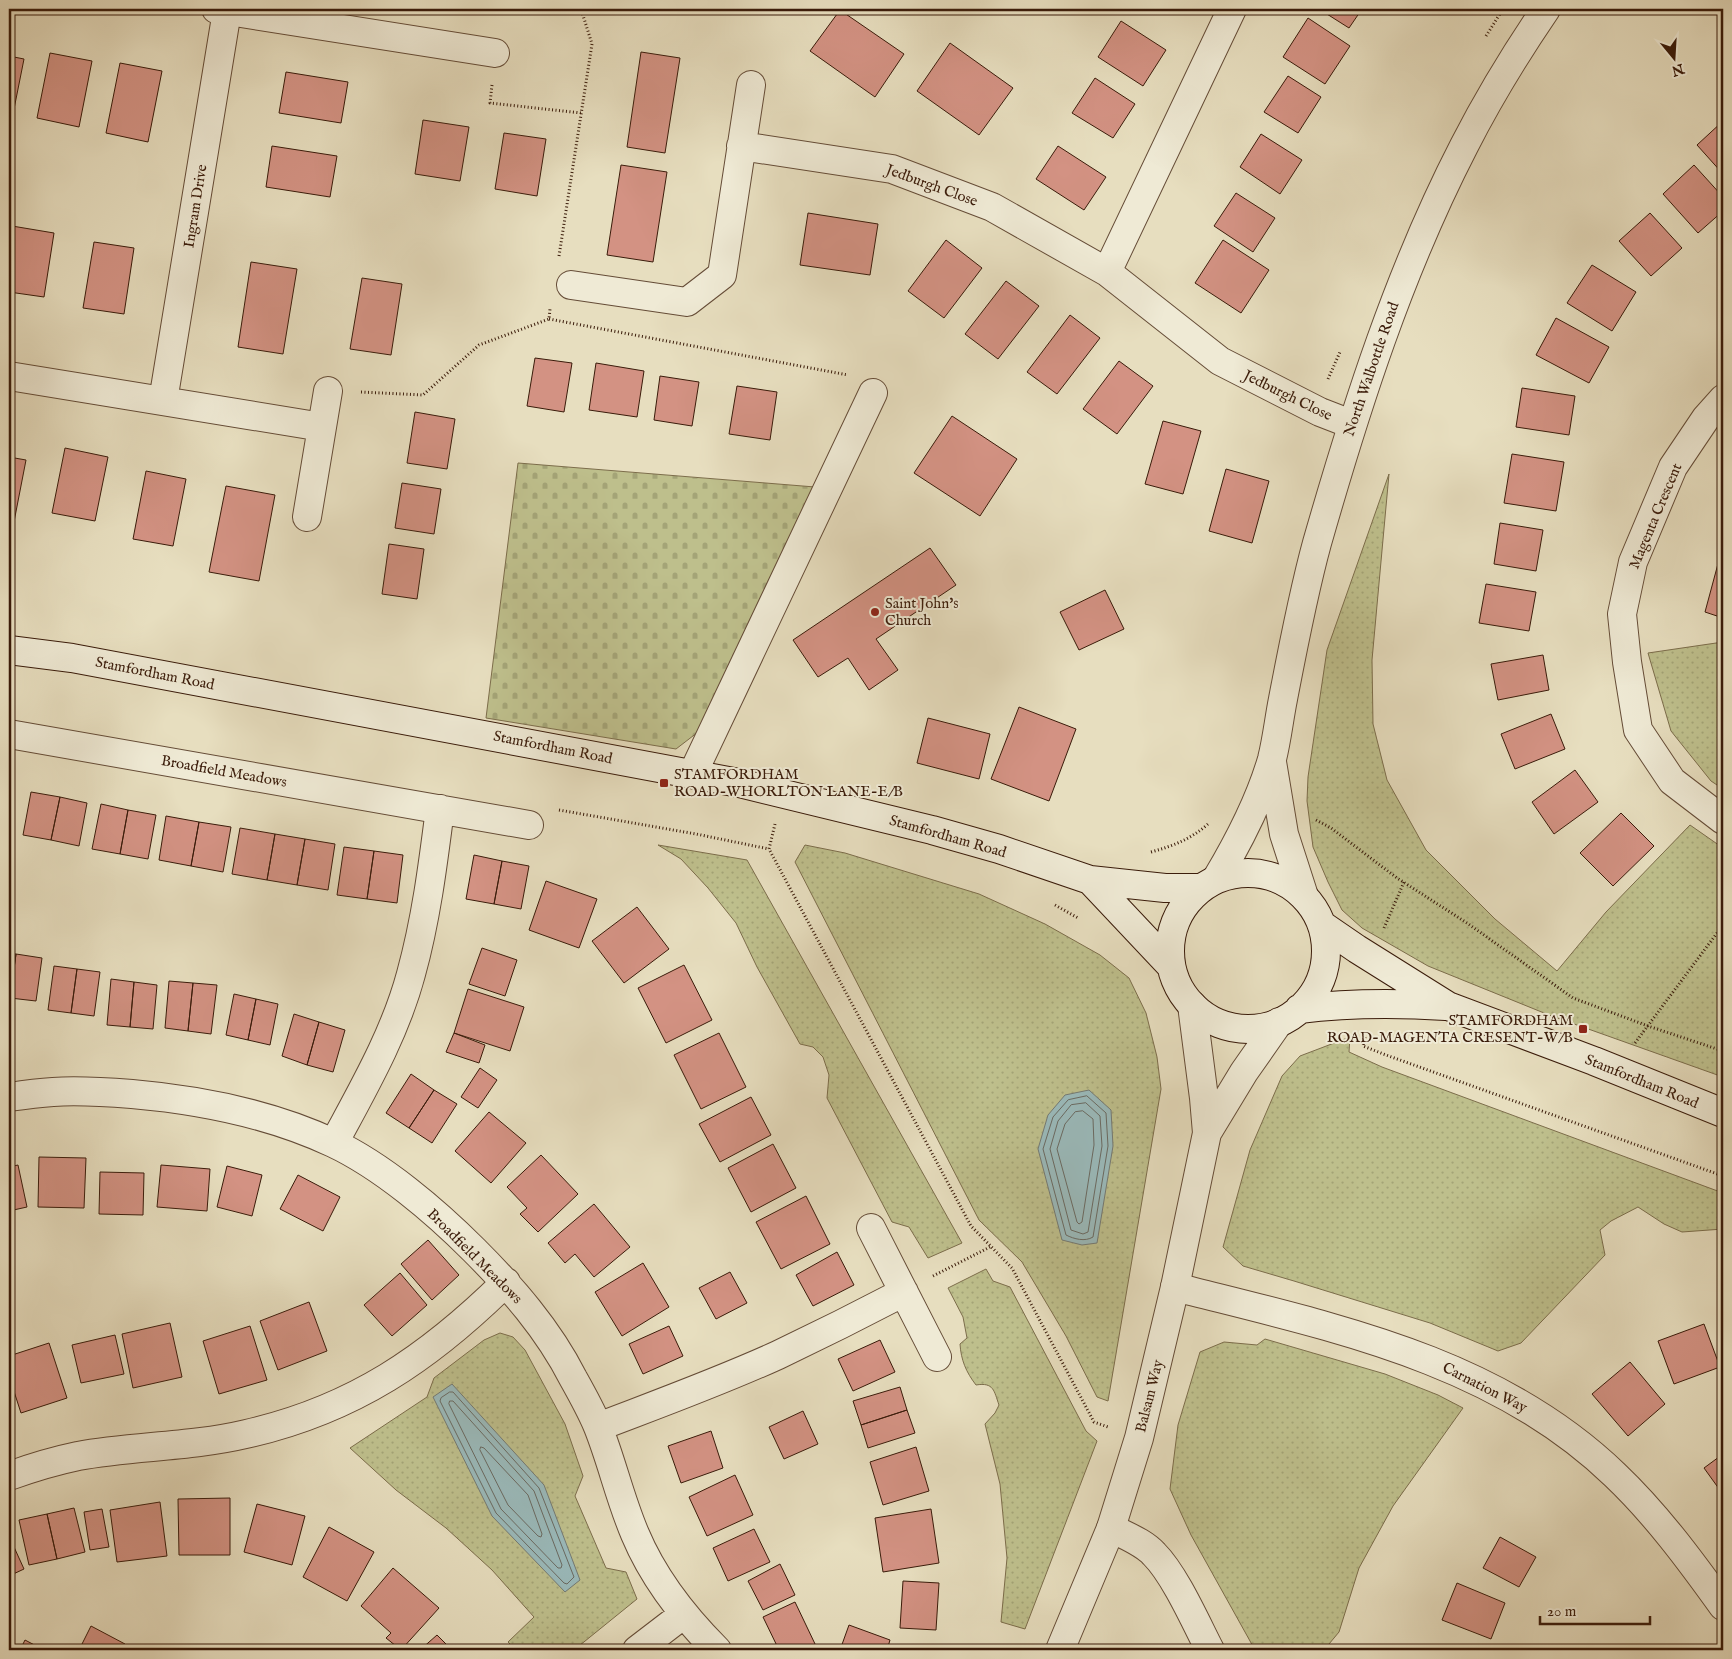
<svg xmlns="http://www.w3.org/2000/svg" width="1732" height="1659" viewBox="0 0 1732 1659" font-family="'IM FELL English',serif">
<defs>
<pattern id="green-dots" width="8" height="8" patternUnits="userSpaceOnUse" patternTransform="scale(1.25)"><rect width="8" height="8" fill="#bebf8c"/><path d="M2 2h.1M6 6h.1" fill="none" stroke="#a4a477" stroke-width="1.8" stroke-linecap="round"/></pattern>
<pattern id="cemetery-stones" width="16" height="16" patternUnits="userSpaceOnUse" patternTransform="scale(1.25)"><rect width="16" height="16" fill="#bebf8c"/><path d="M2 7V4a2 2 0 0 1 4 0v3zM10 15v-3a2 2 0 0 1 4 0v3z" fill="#a4a477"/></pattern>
</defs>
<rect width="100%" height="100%" fill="#e7debf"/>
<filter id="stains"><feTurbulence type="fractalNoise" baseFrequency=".004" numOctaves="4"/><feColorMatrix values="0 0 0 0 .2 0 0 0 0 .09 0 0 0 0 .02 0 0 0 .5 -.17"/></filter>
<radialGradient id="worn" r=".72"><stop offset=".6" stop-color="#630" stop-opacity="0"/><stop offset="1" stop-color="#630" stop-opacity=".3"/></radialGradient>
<!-- green -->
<path fill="url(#green-dots)" stroke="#7c6d4b" d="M1389,474l-17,186 1,64 14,56 39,70 69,69 62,52 49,-59 84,-87 33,23v229l-174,-62 -121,-49 -66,-38 -20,-18 -14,-28 -15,-35 -6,-46 1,-24 19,-127z
M1723,642v147l-12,-8 -40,-50 -23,-78z
M658,845l89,15 215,383 -34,15 -19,-31 -17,-5 -65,-124 2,-23 -6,-18 -10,-10 -13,-3 -43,-77 -21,-44 -28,-35 -27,-29z
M805,845l40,8 134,41 66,30 55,31 29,23 17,35 11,44 4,32 -53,312 -11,-4 -31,-61 -44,-74 -43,-42 -184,-358z
M1350,1037l-1,15 33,15 341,126v36l-41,3 -18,-8 -26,-17 -27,14 -11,9 5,25 -84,88 -23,8 -68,-28 -136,-42 -51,-15 -20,-19 27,-97 32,-74 18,-20z
M986,1269l7,12 17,6 76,144 11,10 -72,188 -24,-7 6,-64 -7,-74 -15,-60 10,-11 4,-8c-5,-14 -5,-23 -23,-20 -10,-13 -15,-25 -16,-41l7,-6 -4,-21 -15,-29z
M500,1333l13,4 12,13 40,74 18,52 -8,20 31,72 20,4 11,27 -63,51h-58l-8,-8 26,-25 -42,-47 -46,-42 -50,-38 -46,-42 77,-51 7,-19 50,-38z
M1265,1339l120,35 53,21 25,13 -70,98 -34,62 -20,64 -15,18h-69l-64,-115 -21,-46 8,-64 22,-73 24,-10 33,3z"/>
<!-- cemetery -->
<path fill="url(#cemetery-stones)" stroke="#7c6d4b" d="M518,463l297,24 -113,242 -26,20 -190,-31z"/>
<!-- water -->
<path fill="#9ababb" stroke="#747a74" d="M1089,1090l22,20 2,36 -16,97 -15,2 -20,-5 -24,-91 10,-34 17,-20z
M452,1384l92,101 36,95 -15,12 -73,-76 -59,-119z"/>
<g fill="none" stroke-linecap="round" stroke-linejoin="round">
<!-- shore -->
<path stroke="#6a6a62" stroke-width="1" d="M1087,1096l19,17 2,33 -15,91c-8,5 -19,2 -27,-2l-23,-86 10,-32 15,-17z
M1086,1103l14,13 2,30 -14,86 -5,2 -12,-4 -21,-81 8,-28 13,-16z
M1083,1111l10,8 1,26 -12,77 -3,2 -2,-2 -20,-73 8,-25 10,-12z
M450,1392h3l86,96 35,89 -7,7 -3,-1 -68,-70 -56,-112 1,-3z
M450,1401h3l81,90 28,74 -1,3h-3l-57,-59 -52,-105z
M481,1447l3,1 44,47 14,39 -1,3 -3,-1 -30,-31 -28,-55z"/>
</g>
<!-- building -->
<path fill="#d39283" stroke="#3a1b0a" d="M1319,9h43l-13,19z
M840,10l64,44 -29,43 -65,-46z
M1308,18l42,28 -25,38 -42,-27z
M1121,21l45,29 -23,36 -45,-29z
M950,43l63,45 -34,47 -62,-44z
M641,52l39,6 -15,95 -38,-6z
M50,53l42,8 -13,66 -42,-9z
M9,56l15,3 -13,65 -2,-1z
M120,63l42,8 -14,71 -42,-9z
M286,72l62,10 -7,41 -62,-10z
M1288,76l33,21 -23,36 -34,-21z
M1095,78l40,26 -22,34 -41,-25z
M423,120l46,7 -9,54 -45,-7z
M1723,121v53l-26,-29z
M504,133l42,6 -9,57 -42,-7z
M1261,134l41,26 -22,34 -40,-27z
M272,146l65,10 -7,41 -64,-10z
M1058,146l48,31 -22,33 -48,-31z
M621,165l46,7 -14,90 -46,-7z
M1694,165l29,32v14l-25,22 -35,-39z
M1236,193l39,25 -22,34 -39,-26z
M808,213l70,11 -8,51 -70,-10z
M1650,213l32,35 -31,28 -32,-35z
M12,226l42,7 -10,64 -35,-5v-42z
M946,240l36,28 -38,50 -36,-27z
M1223,240l46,30 -28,43 -46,-30z
M94,242l40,6 -10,66 -41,-6z
M251,262l46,7 -14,85 -45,-7z
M1592,265l44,27 -24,39 -45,-28z
M362,278l40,6 -11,71 -41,-6z
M1006,281l33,25 -41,53 -33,-25z
M1070,315l30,23 -43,56 -30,-22z
M1556,318l53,29 -20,36 -53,-28z
M535,358l37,5 -8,49 -37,-6z
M1119,361l34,25 -36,48 -34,-25z
M596,363l48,8 -7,46 -48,-7z
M660,376l39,6 -7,44 -38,-6z
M737,386l40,6 -7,48 -41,-6z
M1522,388l53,8 -6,39 -53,-8z
M415,412l40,7 -8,50 -40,-6z
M952,416l65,43 -37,57 -66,-43z
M1163,421l38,10 -18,63 -38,-10z
M65,448l43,9 -13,64 -43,-8z
M1512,454l52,8 -8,49 -52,-8z
M9,457l17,3 -13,67 -4,-1z
M1226,469l43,12 -17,62 -43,-12z
M146,471l40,8 -13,67 -40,-7z
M402,483l39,6 -7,45 -39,-6z
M226,486l49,9 -16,86 -50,-9z
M1500,523l43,7 -7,41 -42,-7z
M389,544l35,5 -7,50 -35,-5z
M930,548l26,37 -80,54 22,31 -29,20 -21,-32 -30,19 -25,-37z
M1719,560l4,1v57l-18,-6z
M1486,584l50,8 -7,39 -50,-8z
M1105,590l19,39 -45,21 -19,-38z
M1543,655l6,35 -51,10 -7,-36z
M1019,707l57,22 -27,72 -58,-22z
M1551,714l14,35 -50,20 -14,-35z
M928,718l62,16 -11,45 -62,-16z
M1575,770l23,32 -44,32 -22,-32z
M31,792l29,5 -9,43 -28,-5z
M60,797l27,6 -8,43 -28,-6z
M101,804l27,6 -8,44 -28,-5z
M128,810l28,5 -8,44 -28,-5z
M1621,813l33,33 -41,40 -33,-33z
M166,816l33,6 -8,44 -32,-6z
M199,822l32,5 -8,45 -32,-6z
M240,828l35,6 -8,46 -35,-6z
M275,834l30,5 -8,46 -30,-5z
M305,839l30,5 -7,46 -31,-5z
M344,847l30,4 -7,48 -30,-4z
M374,851l29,4 -6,48 -30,-4z
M474,855l28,6 -8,43 -28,-5z
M502,861l27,5 -8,43 -27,-5z
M546,881l51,18 -18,49 -50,-18z
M637,907l32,42 -45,34 -32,-42z
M482,948l35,12 -12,36 -36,-12z
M9,953l7,1 -6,44h-1z
M16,954l26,4 -6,43 -26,-3z
M684,965l28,55 -46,23 -28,-55z
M54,966l23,3 -6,44 -23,-3z
M77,969l23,3 -6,44 -23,-3z
M111,979l23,3 -4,45 -23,-2z
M169,981l24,2 -5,48 -23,-3z
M134,982l23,3 -4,44 -23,-2z
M193,983l24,2 -6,49 -23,-3z
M468,989l56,18 -14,44 -56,-18z
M234,994l22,5 -8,41 -22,-5z
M256,999l22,5 -8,41 -22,-5z
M294,1014l25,8 -12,43 -25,-9z
M319,1022l26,8 -12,42 -26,-7z
M454,1033l31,12 -6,18 -33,-11z
M719,1033l27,54 -45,22 -27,-54z
M480,1068l17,12 -19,28 -17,-11z
M411,1074l23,16 -25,38 -23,-15z
M434,1090l23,14 -25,39 -23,-15z
M751,1097l20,38 -51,27 -21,-38z
M489,1112l37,31 -35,40 -36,-32z
M773,1144l23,44 -45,24 -23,-44z
M541,1155l37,39 -40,38 -18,-18 7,-6 -20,-21z
M39,1157l47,1 -2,50 -46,-1z
M18,1165l9,42 -18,4v-44z
M161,1165l49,4 -3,42 -50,-4z
M227,1166l35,9 -10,41 -35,-9z
M100,1172l44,1 -1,42 -44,-1z
M298,1175l42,22 -17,34 -43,-22z
M806,1196l24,48 -49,25 -25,-47z
M594,1204l36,43 -36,30 -19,-23 -10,9 -17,-20z
M428,1240l31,35 -27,25 -31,-36z
M837,1252l17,33 -41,21 -17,-31z
M643,1263l26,44 -47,29 -27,-44z
M730,1272l17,31 -31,16 -17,-31z
M400,1273l27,32 -35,31 -28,-31z
M309,1302l18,49 -49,19 -18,-49z
M170,1323l12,54 -49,11 -11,-54z
M1704,1324l16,43 -46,17 -16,-43z
M250,1326l17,54 -48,14 -16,-53z
M669,1326l14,30 -40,18 -14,-30z
M115,1335l9,39 -43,9 -9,-38z
M880,1340l15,32 -42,19 -15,-32z
M49,1343l18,55 -46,15 -12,-37v-20z
M1630,1362l35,42 -37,32 -36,-42z
M900,1387l7,23 -46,15 -8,-24z
M907,1410l8,23 -47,15 -7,-23z
M803,1411l15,33 -34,15 -15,-32z
M711,1431l12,37 -42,15 -13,-37z
M916,1447l13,44 -46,14 -13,-43z
M1723,1454v38l-1,1 -18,-25z
M735,1475l18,40 -46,21 -18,-39z
M230,1498v57h-51l-1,-56z
M160,1502l7,54 -50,6 -7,-52z
M257,1504l48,12 -13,49 -48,-13z
M74,1508l11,44 -28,7 -10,-45z
M102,1509l7,38 -19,3 -6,-38z
M931,1509l8,54 -56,9 -8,-54z
M47,1514l10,45 -28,6 -10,-45z
M329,1527l45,25 -27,49 -44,-24z
M754,1529l16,33 -42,19 -15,-33z
M9,1536l15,33 -15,7z
M1500,1537l36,20 -17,30 -36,-19z
M780,1564l15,31 -32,15 -15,-29z
M393,1568l46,40 -38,42 -15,-12 5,-5 -30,-27z
M903,1581l36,2 -3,47 -36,-2z
M1457,1583l48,20 -14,36 -49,-19z
M795,1602l21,44 -10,4h-27l-16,-33z
M849,1625l41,15 -3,10h-47z
M91,1626l34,18 -3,6h-43z
M437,1635l15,15h-32z
M25,1640l19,10h-24z"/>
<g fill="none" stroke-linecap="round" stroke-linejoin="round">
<defs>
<path id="minor" d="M216,9l279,44
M741,146l151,23 100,38 115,65 113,89 100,51 31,12
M1107,272l125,-263
M571,285l116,17 35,-27 29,-190
M9,376l313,51
M1723,399l-17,19 -33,49 -40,95 -11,52 5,48 11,68 34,51 51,39
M163,401l64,-390
M307,517l21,-126
M9,734l520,91
M693,773l180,-380
M9,1097c14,-2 29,-4 44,-5 26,-2 53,0 79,2 69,6 137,19 201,49 49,23 102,68 141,107 38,38 74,79 99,128 9,16 18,32 25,49 14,35 22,72 37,107 18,43 49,83 82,116
M334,1143c29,-54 61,-109 77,-169 15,-54 22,-110 29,-165
M871,1228l66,129
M1175,1287c156,40 320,72 440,188 41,39 75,85 108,131
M598,1427c60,-23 121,-45 180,-72 42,-20 84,-41 126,-63
M9,1476c22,-8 45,-15 69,-20 55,-10 113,-9 168,-22 107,-24 183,-76 260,-152
M1111,1528c15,8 32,14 43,26 21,21 42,69 56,96
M637,1650l47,-36"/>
<path id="tertiary" d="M1272,762l12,72 20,62
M1217,878c22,-37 43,-77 55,-119 5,-20 7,-40 11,-60 10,-52 20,-105 34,-156 39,-136 82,-271 147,-397 24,-47 52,-93 82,-137
M1207,1133l37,-61 35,-50
M1060,1650l51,-122 28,-90 36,-151 32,-154 -3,-35 -12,-93"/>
<path id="secondary" d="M9,650l63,8 667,125 193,47 67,19 91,31 75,8h36
M1170 951a78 78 0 1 1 156 0a78 78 0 1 1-156 0Z
M1090,880l81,86
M1322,925l35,24 91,57 146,55 129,52
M1299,1009c49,-6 98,-6 147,-3"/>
</defs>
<!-- minor casing -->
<use href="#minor" stroke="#654c37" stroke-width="30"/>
<!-- tertiary casing -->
<use href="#tertiary" stroke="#654c37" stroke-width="30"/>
<!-- secondary casing -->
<use href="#secondary" stroke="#3a1b0a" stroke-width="30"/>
<!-- path -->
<path stroke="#3a1b0a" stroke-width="3" stroke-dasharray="1 2.5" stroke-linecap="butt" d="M1486,36l17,-27
M492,85l-2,18 91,10
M559,256l33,-212 -11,-35
M549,319l299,56
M1328,379l12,-27
M361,392l62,3 56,-50 70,-26 1,-10
M559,810l137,24 73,15
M1316,820l15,8 66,50 70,45 106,75 75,28 75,25
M775,824l-6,25 202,377 41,42 82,154 14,5
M1151,852c22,-6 40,-13 57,-28
M1055,905l23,13
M1384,928l20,-46
M1365,1037l-2,9 23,9 337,121
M1635,1043l88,-118
M933,1276l57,-29"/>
<!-- minor -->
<use href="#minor" stroke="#efead5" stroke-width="28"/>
<!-- tertiary -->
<use href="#tertiary" stroke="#efead5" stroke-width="28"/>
<!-- secondary -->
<use href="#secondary" stroke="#efead5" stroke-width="28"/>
</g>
<!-- markers -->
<g fill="#8f2418" stroke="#efead5" stroke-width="2">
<circle cx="875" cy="612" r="5"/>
<rect x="659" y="778" width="10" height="10" rx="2.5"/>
<rect x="1578" y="1024" width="10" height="10" rx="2.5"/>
</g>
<g text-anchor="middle" stroke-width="4" stroke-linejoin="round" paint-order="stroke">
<!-- street labels -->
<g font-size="15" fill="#3a1b0a" stroke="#efead5">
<text transform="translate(932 185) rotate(20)" y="5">Jedburgh Close</text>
<text transform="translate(195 206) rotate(-81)" y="5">Ingram Drive</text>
<text transform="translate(1371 369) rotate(-71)" y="5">North Walbottle Road</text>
<text transform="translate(1288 395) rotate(26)" y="5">Jedburgh Close</text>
<text transform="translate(1655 516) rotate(-67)" y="5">Magenta Crescent</text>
<text transform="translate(155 673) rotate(11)" y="5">Stamfordham Road</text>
<text transform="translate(553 747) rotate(11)" y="5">Stamfordham Road</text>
<text transform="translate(224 771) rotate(10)" y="5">Broadfield Meadows</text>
<text transform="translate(948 836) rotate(16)" y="5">Stamfordham Road</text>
<text transform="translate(1642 1081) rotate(22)" y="5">Stamfordham Road</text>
<text transform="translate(475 1256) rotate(45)" y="5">Broadfield Meadows</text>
<text transform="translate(1485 1387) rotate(27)" y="5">Carnation Way</text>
<text transform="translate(1149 1396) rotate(-76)" y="5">Balsam Way</text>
</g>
<!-- poi labels -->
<g font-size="15" fill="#3a1b0a" stroke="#efead5" text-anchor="start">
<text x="885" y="608">Saint John's<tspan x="885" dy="17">Church</tspan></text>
<text x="674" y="779">STAMFORDHAM<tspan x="674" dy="17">ROAD-WHORLTON LANE-E/B</tspan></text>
<text x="1573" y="1025" text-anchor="end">STAMFORDHAM<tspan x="1573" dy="17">ROAD-MAGENTA CRESENT-W/B</tspan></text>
</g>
</g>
<!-- margin -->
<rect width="1732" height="1659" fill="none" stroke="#e7debf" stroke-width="30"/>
<rect x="10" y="10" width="1712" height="1639" fill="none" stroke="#3a1b0a" stroke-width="2.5"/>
<rect x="15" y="15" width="1702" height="1629" fill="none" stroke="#3a1b0a"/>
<!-- north arrow -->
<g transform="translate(1674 58) rotate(162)" stroke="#efead5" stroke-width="4" paint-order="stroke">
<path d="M0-4L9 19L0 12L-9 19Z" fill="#3a1b0a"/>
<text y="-8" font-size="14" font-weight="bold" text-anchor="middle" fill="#3a1b0a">N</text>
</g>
<!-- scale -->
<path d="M1540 1616v8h110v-8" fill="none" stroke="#3a1b0a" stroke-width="2.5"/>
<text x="1547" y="1616" font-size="15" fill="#3a1b0a" stroke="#efead5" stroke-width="4" paint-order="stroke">20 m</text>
<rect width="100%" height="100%" filter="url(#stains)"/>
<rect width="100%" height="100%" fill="url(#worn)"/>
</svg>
